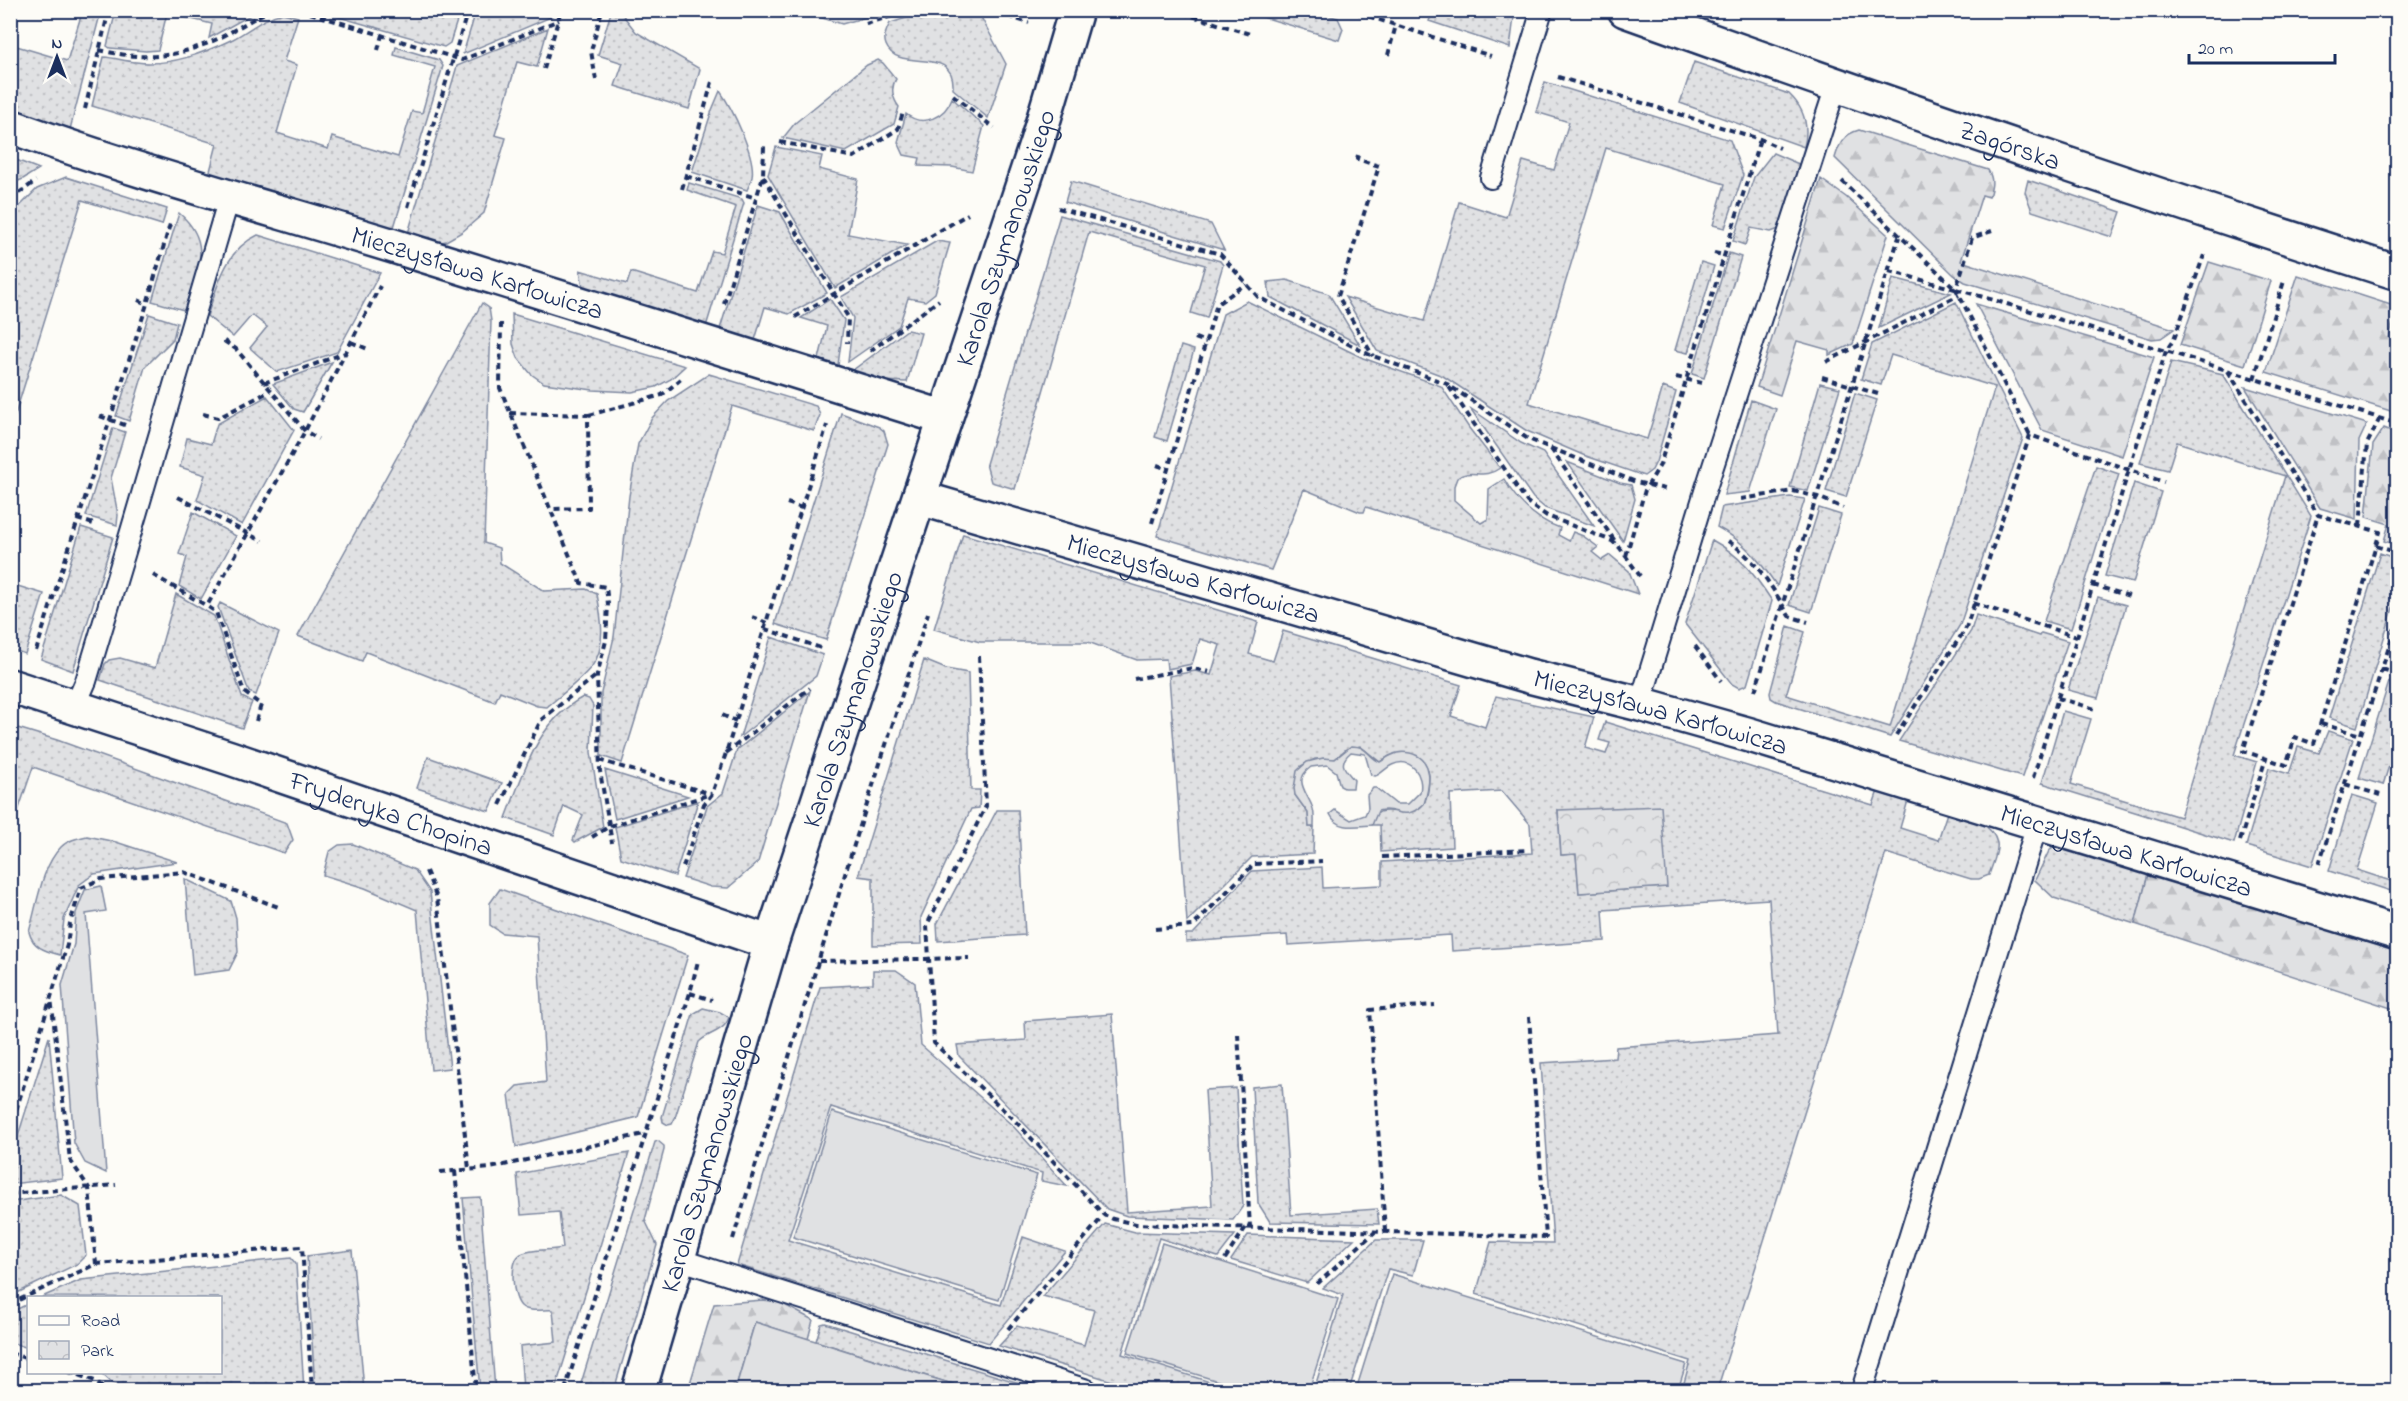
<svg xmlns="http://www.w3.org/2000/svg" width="2408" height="1401" viewBox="0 0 2408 1401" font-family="'Indie Flower',sans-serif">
<defs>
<pattern id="grass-dots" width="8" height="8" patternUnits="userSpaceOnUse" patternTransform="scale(1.5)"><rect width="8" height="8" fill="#e0e1e3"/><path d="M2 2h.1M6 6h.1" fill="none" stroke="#c0c1c5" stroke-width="1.8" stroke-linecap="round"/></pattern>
<pattern id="forest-firs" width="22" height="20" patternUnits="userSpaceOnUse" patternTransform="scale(1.5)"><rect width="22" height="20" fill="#e0e1e3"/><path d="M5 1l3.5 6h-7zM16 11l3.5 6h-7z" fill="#c0c1c5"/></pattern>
<pattern id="park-crowns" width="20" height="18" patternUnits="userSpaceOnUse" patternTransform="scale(1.5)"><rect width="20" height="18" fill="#e0e1e3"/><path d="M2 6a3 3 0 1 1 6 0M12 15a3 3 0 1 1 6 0" fill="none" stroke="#c0c1c5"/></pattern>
</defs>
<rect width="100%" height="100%" fill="#fdfcf7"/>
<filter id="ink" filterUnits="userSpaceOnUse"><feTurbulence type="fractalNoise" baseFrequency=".0167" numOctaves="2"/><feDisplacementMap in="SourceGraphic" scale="12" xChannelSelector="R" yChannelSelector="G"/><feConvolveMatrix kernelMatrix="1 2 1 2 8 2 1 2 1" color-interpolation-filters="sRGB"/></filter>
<g filter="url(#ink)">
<!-- grass -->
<path fill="url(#grass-dots)" stroke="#7e88a0" stroke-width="1.5" fill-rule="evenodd" d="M92,11h9l-33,126 -57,-20 -1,-73 57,17 14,-45 8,2z
M116,11v-1l142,1 -49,27 3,-14 -45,-11 -9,37 -12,1 -36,-3 -3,-2z
M318,11h142l-10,32 -6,4z
M476,11h51l24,6 -88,37z
M799,11h88l-45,13z
M929,11h35l17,6 25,47 -18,54 -35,-29c3,-46 -55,-14 -67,-44 -3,-8 0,-14 4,-22z
M1243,11h71l24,7 5,11 -4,11z
M1433,11h78l3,6 -4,31 -81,-27z
M611,12l11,2 14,18 64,37 -11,40 -74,-23 8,-23 -25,-8z
M283,13l15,4 -14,44 13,4 -20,68 51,16 4,-12 66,20 14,-46 10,2 13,-46 -41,-12 2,-8 43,13 4,6 -52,171 -183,-58 9,-35 -125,-38 12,-49c11,1 21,4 32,5 33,5 68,-9 97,-23 17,-9 31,-22 50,-26z
M548,28l-11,39 -20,-5 -22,73 11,3 -22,75 -22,19 -16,9 -15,4 -24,-8 50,-171z
M878,60l5,3 13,16c-6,9 -3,20 3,28l-5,17 -48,28 -63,-14 12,-15 72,-58z
M1694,62l95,32c16,15 20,33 15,53l-124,-44z
M1545,82l185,58 13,35 -18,53 -12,-3 12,-41 -119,-36 -77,255 118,36 16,-52 13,5 -20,70 -4,8 -8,6 -61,-21 -56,-24 -84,-55 -66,-25 -32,-54 79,24 35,-119 47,15 17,-56 31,9 15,-48 -33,-10z
M720,91c12,17 36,65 32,86 -1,4 -3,9 -5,13l-55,-18 20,-62z
M952,98l32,28 -12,45 -20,-4 -34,-1 2,-8 -16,-3 -6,-13 8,-28c17,14 39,3 46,-16z
M776,147l46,9 -3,13 39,10 -10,55 59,11 -72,43 -67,-113z
M1773,153l28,12 -22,64 -8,3 -20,-4 -6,17 -12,-4 21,-64z
M11,158l28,11 -16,10 -12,5z
M66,177l101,32 -5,16 -80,-25 -71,228v-213l26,-26z
M2028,180l93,32 -9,25 -80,-26 -7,-19z
M1071,181l140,43 13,26 -159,-48z
M689,183l53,16 2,4 -39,127 -109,-34 -13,-9 -3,-17 47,14 4,-12 67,21 14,-42 10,2 14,-46 -49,-17z
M758,205l22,7 47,81 -38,21 -24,-7 -10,33 -35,-11z
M179,213c36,31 17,59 5,97l-32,-9z
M1060,215l160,46 3,4 -16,53 -16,-5 14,-48 -116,-33 -74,257 -24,-7 -5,-18z
M258,235l122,38 -43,79 -60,20 -27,-24 17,-21 -15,-12 -19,22 -26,-21c11,-31 18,-66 51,-81z
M937,241l13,2 -15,50 -10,8 -17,-3 -9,28 -51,36 5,-44 -12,-21z
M1729,253l12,4 -37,121 -12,-4z
M1701,262l13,4 -26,87 -13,-3z
M1893,278l58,15 -72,35z
M1287,280l42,14 31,51 -90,-48 -2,-15z
M830,299l14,21 -6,45 -19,-6 8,-33 -26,-8z
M1247,301l116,57 78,28 28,42 31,40c-18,13 -28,-1 -43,10l-3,8v14l27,23 7,-4 1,-30 15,-10c13,23 30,40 56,49l-2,7 11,6 4,-9 10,4 15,11 -6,5 10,8 8,-5 19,16 9,23 -272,-87 -2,5h-4l-56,-23 -33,81 -114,-34 66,-222z
M1956,302l67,136 -63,187 -70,112 -114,-36 -5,-3 -1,-5 18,-67 17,6 -19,63 104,32 105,-340 -104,-32 -10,30 -20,-6 11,-35z
M482,303l7,5 2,13 -7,222 15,5 1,15 44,28 42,-2 11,5c4,21 10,53 -5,72 -12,15 -30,28 -45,41l-10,-1 -37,-15 -5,11 -129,-50 -4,9 -64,-25z
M149,314l28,9 -4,16 -28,28 -16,54 -13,-5z
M512,314l173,52 -14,13 -15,8 -24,5 -39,-2 -49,-7 -13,-9 -13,-16 -5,-14z
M907,330l14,3 -14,49 -26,-1 -32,-8z
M1181,346l13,4 -27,91 -12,-4z
M332,362l-29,50 -9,-3 -21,-25z
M2171,362l52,12 88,142 -77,239 23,7 -23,81 -192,-60 21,-72 28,8 -20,65 109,33 105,-341 -108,-34 -9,28 -28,-7z
M709,374l107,32 4,9 -6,16 -82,-25 -110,357 -21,-7v-63l13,-56 15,-141 9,-52 14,-26 16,-17z
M1820,383l20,5 -32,103 -18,-4z
M1855,393l22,7 -31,97 -20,-6z
M267,396l27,34 -52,95 -45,-25 8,-25 -25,-8 7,-29 24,6 6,-20z
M1751,400l25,9 -26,83 -26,3z
M1470,408l51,35 22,10 51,73 -49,-18 -12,-10z
M841,413l38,14 5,4 4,13 -62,196 -51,-16z
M113,428l12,4 -14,46 7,37 -1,10 -31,-9z
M1567,462l53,21 11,2 4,14 -12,42z
M2096,466l23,8 -48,155 -27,-8z
M2134,483l27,9 -28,91 -28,-7z
M1790,497l15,2 -28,87c-17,-25 -33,-45 -60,-59l5,-20z
M1819,508l22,7 -30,97 -22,-7z
M193,512l43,24 -35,63 -22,-13 8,-29 -8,-3z
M81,527l32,10 -40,134 -32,-12z
M963,534l295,88 -9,32 24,7 10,-30 178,54 -10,31 34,11 11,-31 98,21 -9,31 21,6 4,-11 -11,-3 6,-18 268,83 6,-17 30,9 -9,31 38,12 10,-30c18,6 44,12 49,33 2,9 -6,24 -8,32l-10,4h-8l-85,-26 -169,537h-35l8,-29 -214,-67 15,-52 62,1 -12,-180 74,-5 1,-11 162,-12 -9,-136 -166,11 2,31 -153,10 -1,-16 -163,10 -1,-10 -101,7v-8h7l59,-63 70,-4 1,21 59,-3v-23l150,-9 -2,-29 -28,-33 -52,3 2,53 -71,5 -1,-27h-8c3,-30 38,1 52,-22 4,-7 5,-18 5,-27 -2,-20 -19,-26 -37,-21 -4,1 -8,5 -12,7l-20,-16 -15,4 -10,9h-20l-14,7 -6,29 13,18 1,14h5l-1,27 -61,3 -65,65 -18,-246 26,-5 16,4 9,-30 -20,-6 -8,25 -25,5 -1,-10 -29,1 -49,-18h-108l-46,-13zM1558,810l108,77 -87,6 -3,-39 -15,1z
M1712,540c28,15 43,35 60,61l-25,84 -8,3 -7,-4 -47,-60z
M2380,553l17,6v36l-40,132 -28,-9z
M11,584l33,10 -19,60 -14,-5z
M176,594l38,22 28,81 10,5 -10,26 -142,-48 5,-16 4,-4 11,-2 35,10z
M2098,597l28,8 -28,93 -30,-8z
M220,603l59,30 -23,62 -7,-3 -31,-85z
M1976,615l63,21 2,-3 27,8 -46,136 -123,-36 72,-110z
M771,637l52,18 -7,21 -76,61z
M924,660l22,9 22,4 3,117h9l-1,18 -8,1 -50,108 1,27 -49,1v-67l-15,-2z
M2389,682l8,3v55l-14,45 -24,-7z
M810,691l-52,171 -30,26 -17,-1 -28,-9 24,-72 16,-13 14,-43z
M583,697l6,2 4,7 -2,46 12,75 -28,15 -2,-2 10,-25 -19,-9 -10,29 -48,-17c18,-46 31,-96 77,-121z
M11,726l46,14 230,83 6,17 -9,13 -251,-86 -22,65z
M2328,731l25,8 -41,127 -66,-20 23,-78 20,6 9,-27 21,6z
M428,757l74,26 -13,28 -72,-23z
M605,770l83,26 -73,23z
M2352,795l26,8 -21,67 40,13v10l-68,-22z
M698,801l-23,75 -54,-18 -6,-31z
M997,810h21l7,125 -87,6 -1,-17z
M87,836l29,6 61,20 -83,12 -15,11 -15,34 -4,36c-14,-4 -27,-7 -31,-23 8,-26 12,-65 32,-85 7,-7 17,-9 26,-11z
M353,844l62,26 15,22 20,176 -19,2 -14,-160 -52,-22 -42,-13 6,-23 10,-7z
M2057,845l92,26 -14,53 -81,-26 -19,-18 14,-29z
M185,879l46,22 5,17 2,34 -9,18 -36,5z
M500,889l188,66 -50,162 -122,30 -7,-53 8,-8 29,-4 -9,-146 -35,-3 -12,-8v-22z
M873,970h23l19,13 6,62 92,81 54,60 -26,-5 1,-8 -211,-66 -43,133 213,65 22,-68 42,14 -76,92 -252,-78 83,-278 53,-3z
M703,1008l17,4 9,5c-4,15 -20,15 -30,25l-24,76 -3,6 -4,1 -5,-3 -1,-5 31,-103z
M1112,1014l15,198 85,-6 -7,-116 31,-2 7,118 -10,14 -106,-4 -20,-7 -148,-153 -2,-11 69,-5 -1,-19z
M49,1037l13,141 -51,6v-26z
M1282,1084l9,131 86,-6 2,15 -109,-2 -12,-19 -6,-116z
M658,1141l6,5v4l-19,70 12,25 -43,145h-35l76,-248z
M629,1153l-74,237h-32l-3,-44 36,-4 -3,-32c-8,-1 -25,3 -32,-4 -9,-9 -12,-45 0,-52 11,-6 30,-3 42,-6l-4,-36 -38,3 -4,-41z
M61,1195l19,11 6,49 -9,9 -66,32v-94z
M480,1197l15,193h-15l-17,-192z
M1105,1224l30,8 100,3 -17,22 -59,-19 -37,116 113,36h-94l-142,-44 18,-20 67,19 10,-35 -51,-14z
M1248,1235l106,4 -47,44 -76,-23z
M1376,1240h47l-10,35 -25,-6 -39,121h-35l29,-95 -20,-7z
M352,1250l12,140h-49l-8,-134z
M291,1258l5,6 8,126h-170l-22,-7 -11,-10 119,-1v-74l-178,-1 39,-17z
M28,1304v-1v45l-18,-6 1,-30z
M825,1323l217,67h-71l-155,-49 5,-17z"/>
<!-- forest -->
<path fill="url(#forest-firs)" stroke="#7e88a0" stroke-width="1.5" d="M1859,130l129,40c6,10 4,16 1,27l-7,-2 -21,66 213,68 -13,9 -9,1 -187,-57 -11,-7 -119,-117c4,-14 9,-24 24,-28z
M1821,179l25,18 42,38 -35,109 -24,11v-5l-32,-9 -17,54 -23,-8z
M2209,262l62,19 -26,84 -65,-20z
M2298,275l99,32 -8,31 8,3v72l-131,-41z
M1976,304l178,53 -32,99 -80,-26z
M2245,387l122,37 -8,17 -2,78 -37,-11z
M2384,428l13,5v112l-13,-4 5,-17 -23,-7 7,-72z
M2149,871l248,79v60l-262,-86z
M763,1300l16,2 34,18 -5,19 -53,-17 -20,68h-47l26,-86z"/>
<!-- park -->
<path fill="url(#park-crowns)" stroke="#7e88a0" stroke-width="1.5" d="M1661,806l6,81 -88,6 -3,-39 -15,1 -3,-45z"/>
<!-- garden -->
<path fill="#e0e1e3" stroke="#7e88a0" stroke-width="1.5" d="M1351,746c18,0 16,11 29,16 4,-2 7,-5 12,-7 5,-3 12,-3 18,-2 25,6 20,32 14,51 -23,20 -27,1 -46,7l-6,14c-15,1 -34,6 -42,-11l5,-4 16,10 14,-5 3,-7 -1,-13 6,-7h3l20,16h12l12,-12c4,-17 -9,-36 -28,-27 -7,3 -10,9 -17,11l-4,-1 -6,-21 -14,-2c-14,12 -6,17 3,28l-1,8h-9l-4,-2 -4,-14 -9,-7 -16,2c-18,13 -5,24 1,39 3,6 2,14 2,21h-5l-1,-14 -13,-18 -1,-7 3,-17 10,-9 16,-4 12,1z
M101,886l5,25 -20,3 20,259 -21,-10 -11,-20 -12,-158 12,-41 2,-31 9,-23z
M832,1112l205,63 -38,125 -206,-63z
M1162,1243l176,56 -29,91h-62l-120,-37z
M1392,1274l294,90 -8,26h-322z
M755,1322l216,68h-236z"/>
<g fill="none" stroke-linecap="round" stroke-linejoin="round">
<defs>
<path id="lane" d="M1491,178l51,-168
M1640,704l66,-216 130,-402
M75,706l11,-25 44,-146 99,-337
M678,1259l409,131
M1862,1390l176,-568"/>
<g id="street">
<path id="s1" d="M1625,10c256,92 513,180 773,263"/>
<path id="s2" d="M10,126c128,47 260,82 390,122 182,56 363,113 545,170"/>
<path id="s3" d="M920,498l609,178 111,28 110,31 648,198"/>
<path id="s4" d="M10,686l220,72 541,185"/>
<path id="s5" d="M639,1390l132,-447 266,-801 39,-132"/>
</g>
</defs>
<!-- lane casing -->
<use href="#lane" stroke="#1b2f5e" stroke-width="24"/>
<!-- street casing -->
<use href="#street" stroke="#1b2f5e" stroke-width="38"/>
<!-- path -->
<path stroke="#1b2f5e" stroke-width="4" stroke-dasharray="6 4.5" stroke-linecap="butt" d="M300,10l162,50 97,-40
M988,10l41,13
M1173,10l80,25
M1349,10l142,46
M866,24l46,-14
M99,50c44,10 72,9 114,-9 20,-9 38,-22 58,-31
M378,50l4,-15
M1388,55l8,-30
M544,69l17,-59
M1558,77l202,62 20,9
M596,80l-5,-29 11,-41
M953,95l41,33
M85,109l24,-99
M780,142l74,15 44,-28 5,-17
M1358,155l-1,4 22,7 -41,130 35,60
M686,176l70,22
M763,176l85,141 -1,26
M1842,181l114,108 210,62 232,73
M682,189l30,-107
M10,199l26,-18
M408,207l60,-197
M1058,208l162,46 38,43 110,57 79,30 81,55 108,43 33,8
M2393,227l5,-16
M1992,231l-20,7 -16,51 74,146
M1714,253l10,2
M1889,271l66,18
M138,300l9,4
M724,304l39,-128 1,-30
M795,317l173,-103
M501,323l-1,65 81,195 25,4 2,17 -2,37 -9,34 3,96 12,72
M1195,338l11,4
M224,341l12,8 69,82 13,8
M351,342l17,7
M870,351l69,-51
M1826,362l133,-67
M2228,371l90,144 62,17 -66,212 -19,-7 -9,28 -43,-14 75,-236
M1676,377l26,6
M1822,377l56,17
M2254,379l30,-98
M264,383l81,-30
M1449,387l78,115 20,14 65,25 8,7 20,28
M510,413l78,2 1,93 -39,1
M203,414l15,4 52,-27
M589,415l73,-20 19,-16
M100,416l25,9
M1551,449l66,95
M1157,465l11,4
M178,497l84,44
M1741,499l52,-8 25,6 25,11
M787,503l15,5
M77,519l20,6
M1152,523l65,-219 29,-20
M2360,526l7,-82 13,-26
M1728,541c28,18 45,47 61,75l19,6
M2376,546l22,7
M1626,556l19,-66 15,-25 100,-326
M153,575l54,31
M2093,585l36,11
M1973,603l104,34
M752,617l15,6
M765,629l59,20
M1695,646l26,35
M36,651l111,-347 23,-80
M979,656l7,150 -59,119 7,118 83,80 87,92 9,4 23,5 410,13 -17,-220
M2382,669l16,5
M1134,679l59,-11 16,4
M1755,691l144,-454
M2058,698l37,11
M722,715l14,6
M256,721l5,-16 -17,-13 -28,-80 -9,-6 98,-175 75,-145
M2321,724l40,11
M1896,735l70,-107 64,-193 134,47
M726,753l84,-65
M599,760l112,34
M2033,778l133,-427 8,-12 30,-84
M2345,784l35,11
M500,805l41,-85 56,-45
M592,837l18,-11 101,-32
M2240,841l26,-83
M1382,857l145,-7
M2319,864l79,-245
M683,867l21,-63 8,-10 14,-41 101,-328
M426,871l11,27 32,271
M1155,929l38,-3 61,-62 68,-3
M819,961l150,-3
M690,993l22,7
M1238,1034l12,193
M10,1130l57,-185 3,-22 11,-35 20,-9 83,-7 97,36
M455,1171l21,219
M440,1172l50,-4 154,-34
M10,1194l106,-9
M1385,1231l-15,-221 65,-5
M733,1239l121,-394 74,-232
M1225,1259l21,-32
M96,1264l206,-17 10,143
M1317,1284l59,-53
M10,1304l86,-40 -7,-76 -19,-28 -19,-162
M1008,1329l96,-114
M10,1353l18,6
M69,1372l26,9 10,9
M565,1390l125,-397 8,-32"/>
<!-- lane -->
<use href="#lane" stroke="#fdfcf7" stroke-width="20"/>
<!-- street -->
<use href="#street" stroke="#fdfcf7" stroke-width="33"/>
</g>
</g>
<g text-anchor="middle" stroke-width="4.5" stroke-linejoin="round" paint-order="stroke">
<!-- street labels -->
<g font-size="27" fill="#1b2f5e" stroke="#fdfcf7">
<text dy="9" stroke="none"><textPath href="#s1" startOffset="408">Zagórska</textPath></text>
<text dy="9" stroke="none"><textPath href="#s5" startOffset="1209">Karola Szymanowskiego</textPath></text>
<text dy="9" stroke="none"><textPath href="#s2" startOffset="490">Mieczysława Karłowicza</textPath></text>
<text dy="9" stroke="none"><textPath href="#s3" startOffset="285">Mieczysława Karłowicza</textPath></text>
<text dy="9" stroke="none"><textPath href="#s5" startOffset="723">Karola Szymanowskiego</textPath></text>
<text dy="9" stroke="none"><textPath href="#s3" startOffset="771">Mieczysława Karłowicza</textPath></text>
<text dy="9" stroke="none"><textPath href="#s4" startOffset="402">Fryderyka Chopina</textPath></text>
<text dy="9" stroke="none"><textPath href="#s3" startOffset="1257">Mieczysława Karłowicza</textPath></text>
<text dy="9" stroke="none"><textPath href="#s5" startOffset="237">Karola Szymanowskiego</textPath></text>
</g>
</g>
<!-- margin -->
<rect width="2408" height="1401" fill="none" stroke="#fdfcf7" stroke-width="36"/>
<rect x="18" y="18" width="2372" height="1365" fill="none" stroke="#1b2f5e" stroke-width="2" filter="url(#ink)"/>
<!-- legend -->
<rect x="27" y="1296" width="195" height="78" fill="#fdfcf7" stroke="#a3aaba" stroke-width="1.5"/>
<rect x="39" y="1316" width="30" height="9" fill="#fdfcf7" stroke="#a3aaba" stroke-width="1.5"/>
<text x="81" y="1326" font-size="18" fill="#1b2f5e">Road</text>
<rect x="39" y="1341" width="30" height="18" fill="url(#park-crowns)" stroke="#a3aaba" stroke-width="1.5"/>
<text x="81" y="1356" font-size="18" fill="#1b2f5e">Park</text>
<!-- north arrow -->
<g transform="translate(57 57)" stroke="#fdfcf7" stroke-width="4.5" paint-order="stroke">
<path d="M0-4.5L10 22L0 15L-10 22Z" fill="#1b2f5e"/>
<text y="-9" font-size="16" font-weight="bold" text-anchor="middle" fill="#1b2f5e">N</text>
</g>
<!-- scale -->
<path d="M2189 54v9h146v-9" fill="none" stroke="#1b2f5e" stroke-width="3"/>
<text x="2198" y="54" font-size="18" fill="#1b2f5e" stroke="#fdfcf7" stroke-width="4.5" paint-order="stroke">20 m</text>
</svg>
